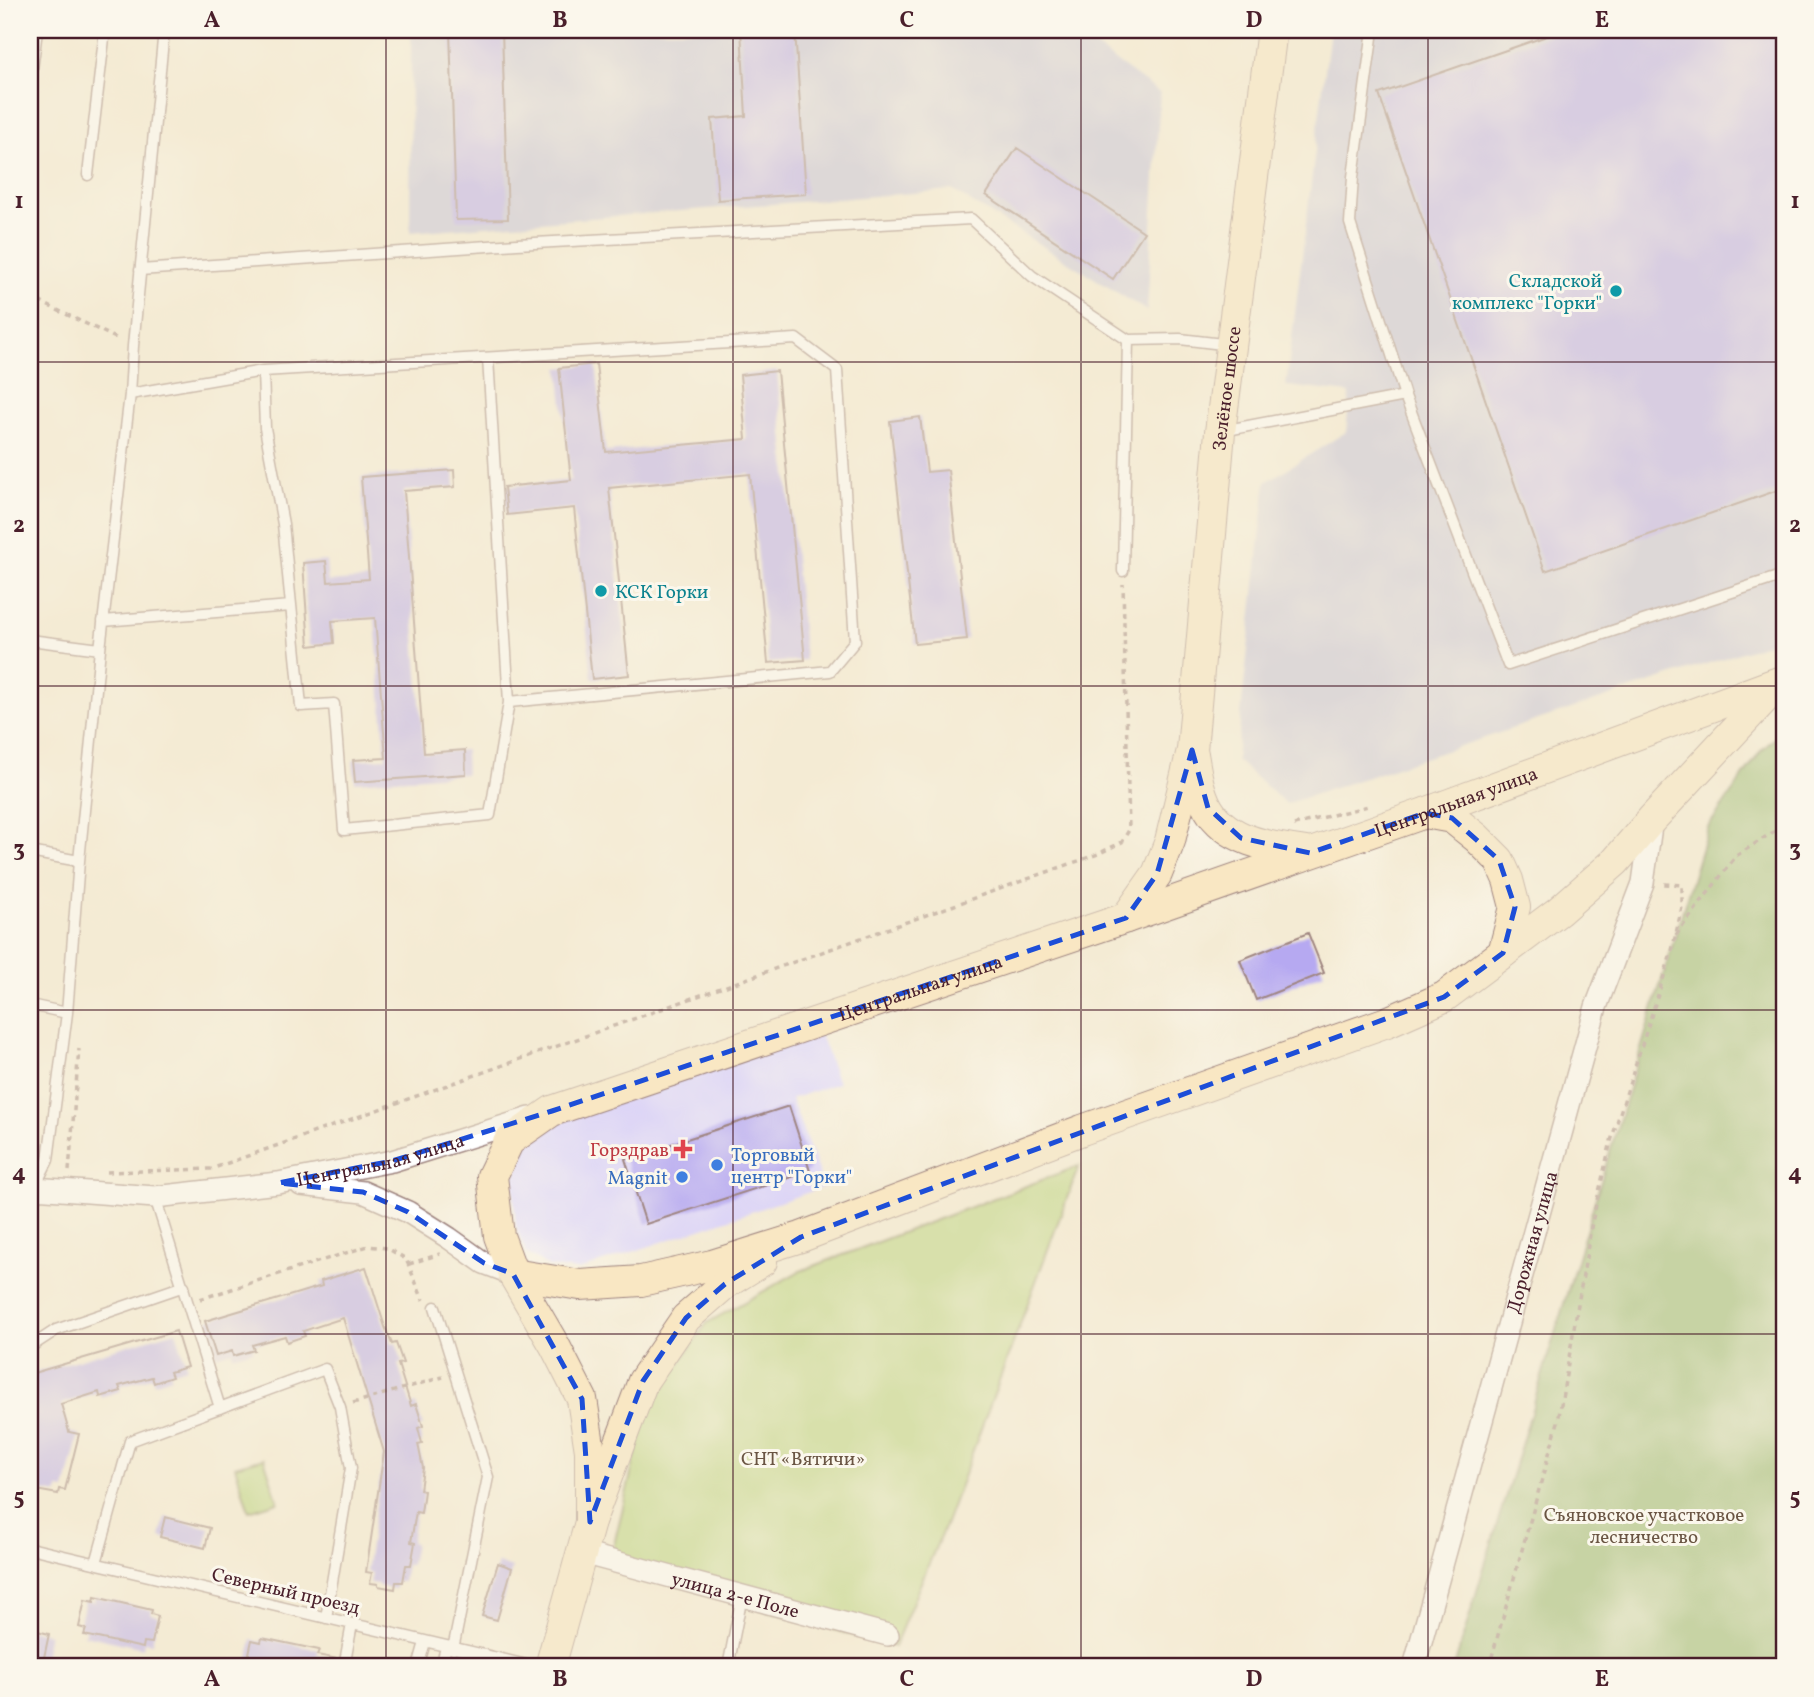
<svg xmlns="http://www.w3.org/2000/svg" width="1814" height="1697" viewBox="0 0 1814 1697" font-family="Vollkorn,serif">
<rect width="100%" height="100%" fill="#fbf7ec"/>
<filter id="ink" filterUnits="userSpaceOnUse"><feTurbulence type="fractalNoise" baseFrequency=".0143" numOctaves="2"/><feDisplacementMap in="SourceGraphic" scale="14" xChannelSelector="R" yChannelSelector="G"/><feConvolveMatrix kernelMatrix="1 2 1 2 8 2 1 2 1" color-interpolation-filters="sRGB"/></filter>
<filter id="wash" filterUnits="userSpaceOnUse"><feTurbulence type="fractalNoise" baseFrequency=".00686" numOctaves="4" result="noise"/><feDisplacementMap in="SourceGraphic" scale="28" xChannelSelector="R" yChannelSelector="G"/><feGaussianBlur stdDeviation="1.57" result="paint"/><feColorMatrix in="noise" values="0 0 0 0 0 0 0 0 0 0 0 0 0 0 0 0 0 1.4 0 .05"/><feComposite in="paint" operator="in"/></filter>
<g filter="url(#wash)">
<rect width="100%" height="100%" fill="#f4ebd4"/>
<!-- built -->
<path fill="#ddd5f6" d="M818,1029l20,54 -47,16 33,88 -245,83 -30,-3 -23,-14 -10,-26 -3,-46 11,-38 31,-22z"/>
<!-- industrial -->
<path fill="#c2c1dc" d="M411,30h661l88,63 -13,218 -195,-121 -542,42z
M1330,30h454v608l-498,166 -50,-44 30,-278 80,-50 4,-39 -64,-7z"/>
<!-- green -->
<path fill="#b6d37a" stroke="#807952" stroke-width="2" d="M1079,1166l-133,357 -52,124 -285,-82 37,-153 61,-89 91,-51z
M264,1458l14,44 -29,9 -14,-45z"/>
<!-- forest -->
<path fill="#90b56a" stroke="#6d6a4a" stroke-width="2" d="M1784,729v938h-330l254,-840 53,-76z"/>
<g id="blocks">
<!-- building -->
<path fill="#b6a9f1" d="M450,30h52l6,189 -52,1z
M741,30h54l11,164 -88,6 -6,-81 34,-3z
M1564,30h220v458l-239,83 -166,-477z
M1017,148l127,84 -31,47 -127,-84z
M596,364l10,88 140,-13 -6,-64 37,-4 28,289 -37,3 -18,-189 -141,14 20,187 -37,4 -18,-171 -67,7 -3,-28 67,-7 -12,-112z
M920,417l7,55 21,-2 19,169 -52,5 -25,-223z
M454,470l1,17 -51,4 20,262 41,-3 1,24 -111,8 -2,-22 33,-2 -11,-140 -43,3 2,22 -25,3 -6,-83 23,-2 2,21 41,-3 -8,-102z
M1308,933l16,40 -68,27 -16,-40z
M789,1106l21,65 -164,53 -21,-65z
M366,1267l19,60 7,17 4,-1 7,20 -5,1 13,42 5,-2 7,22 -5,2 4,15 -4,1 5,24 -3,22 4,1 -3,22 -5,-1 -5,30 4,1 -4,22h-5l-3,17h-7l-1,7 -17,-3v-2l-8,-1 2,-10 -6,-1 18,-120 -41,-134 -40,13 2,5 -18,6 -2,-6 -33,9 2,5 -21,6 -1,-5 -16,5 -11,-35 117,-35 -1,-5z
M176,1331l11,36 -17,5 2,5 -18,6 -2,-6 -33,9 2,5 -21,6 -1,-5 -38,12 8,28 10,2 -14,56 -6,-1 -1,5 -28,-5v-41l5,-23 -5,-19v-32z
M165,1517l45,11 -5,20 -45,-11z
M498,1563l14,5 -15,52 -15,-4z
M95,1597l57,13 -1,4 7,2 -6,27 -8,-1 -1,6 -59,-13 2,-6 -7,-2 6,-27 9,2z
M30,1629l19,5 -7,33h-12z
M262,1638l57,12 -2,5 21,4 -2,8h-90l6,-27 9,2z"/>
</g>
</g>
<g filter="url(#ink)">
<use href="#blocks" fill-opacity="0" stroke="#9f8580" stroke-width="2"/>
<g fill="none" stroke-linecap="round" stroke-linejoin="round">
<defs>
<path id="lane" d="M1373,30l-20,147 -3,46 55,173 103,269 276,-90
M30,86l7,-56
M88,175l17,-145
M140,270l377,-26 454,-25 61,57 96,64 52,-1 51,6
M263,371l2,57 18,96 18,182 33,-2 10,126 146,-15 19,-113
M130,394l133,-23 533,-32 41,31 18,271 -25,30 -321,31 -21,-344
M1222,431l183,-35
M1123,571l5,-231
M103,621l188,-15
M30,640l70,9
M30,852l49,9
M30,1005l37,8
M32,1188h2l14,-28 19,-147 12,-152 21,-212 30,-255 3,-48 31,-316
M155,1197l65,211
M435,1307l53,170 -35,172
M30,1347l26,-17 128,-44
M30,1548l505,119
M96,1563l34,-122 195,-72 15,38 11,61 -25,150
M344,1667l8,-43
M418,1667l7,-25
M441,1667l5,-20
M728,1667l14,-71"/>
<g id="street">
<path d="M301,1185l62,7 45,20 41,26 35,25 29,11"/>
<path id="s1" d="M30,1196l4,-8 121,9 123,-14 114,-22 138,-43"/>
<path id="s2" d="M582,1553l306,82"/>
<path id="s3" d="M1414,1667l182,-660 47,-124 9,-64"/>
</g>
<g id="secondary">
<path d="M1193,754c3,18 6,38 15,54 20,34 62,39 98,44"/>
<path d="M1425,813l27,5 25,20 22,22 9,20 7,27 -12,46"/>
<path id="s4" d="M1126,918l31,-44 13,-33 22,-91 28,-318 52,-402"/>
<path d="M513,1274l67,11 61,-4 71,-16 89,-28 281,-107 305,-108 57,-25 115,-86 56,-49 37,-43 124,-133"/>
<path id="s5" d="M590,1522v-71l-8,-52 -27,-53 -42,-72 -14,-38 -7,-60 17,-35 43,-30 574,-193 299,-105 359,-133"/>
<path d="M550,1667l40,-145 53,-141 43,-63 39,-34 37,-23"/>
</g>
</defs>
<!-- lane casing -->
<use href="#lane" stroke="#9f8580" stroke-width="13"/>
<!-- street casing -->
<use href="#street" stroke="#9f8580" stroke-width="24"/>
<!-- secondary casing -->
<use href="#secondary" stroke="#9f8580" stroke-width="32"/>
<!-- path -->
<path stroke="#9f8580" stroke-width="3.5" stroke-dasharray="5 5" stroke-linecap="butt" d="M30,297l90,43
M1294,825l74,-19
M1676,935l60,-79 48,-31
M69,1171l10,-122
M107,1172l104,-3 887,-315 24,-12 7,-12 -6,-246
M30,1225l8,-11
M409,1264l31,-10
M200,1299l168,-53 19,2 19,11 17,41
M353,1403l90,-26
M1489,1667l69,-245 34,-200 19,-81 61,-190 10,-44v-22l-19,-1"/>
<!-- lane -->
<use href="#lane" stroke="#fff" stroke-width="10"/>
<!-- street -->
<use href="#street" stroke="#fff" stroke-width="21"/>
<!-- secondary -->
<use href="#secondary" stroke="#f9e7c3" stroke-width="30"/>
</g>
</g>
<!-- marked area -->
<path d="M0 0H1814V1697H0ZM1192,750l16,58 33,30 69,15 115,-40 27,5 47,42 16,47 -12,46 -59,44 -643,240 -76,47 -39,34 -43,63 -53,141 -8,-123 -69,-125 -29,-11 -76,-51 -45,-20 -85,-9 114,-22 160,-50 574,-193 31,-44z" fill="#f4ebd4" fill-opacity=".55" fill-rule="evenodd"/>
<path fill="none" stroke="#1d4ed8" stroke-width="5" stroke-dasharray="14 9" stroke-linejoin="round" d="M1192,750l16,58 33,30 69,15 115,-40 27,5 47,42 16,47 -12,46 -59,44 -643,240 -76,47 -39,34 -43,63 -53,141 -8,-123 -69,-125 -29,-11 -76,-51 -45,-20 -85,-9 114,-22 160,-50 574,-193 31,-44z"/>
<!-- grid -->
<path fill="none" stroke="#4a1f2b" stroke-width="2" stroke-opacity="0.55" d="M386,30v1637M733,30v1637M1081,30v1637M1428,30v1637M30,362h1754M30,686h1754M30,1010h1754M30,1334h1754"/>
<!-- markers -->
<g fill="#0f9aa8" stroke="#fbf7ec" stroke-width="2.5">
<circle cx="1616" cy="291" r="7"/>
<circle cx="601" cy="591" r="7"/>
</g>
<path fill="#e0444e" stroke="#fbf7ec" stroke-width="2.5" d="M679.5 1138.5h7v7h7v7h-7v7h-7v-7h-7v-7h7z"/>
<g fill="#3f7fe0" stroke="#fbf7ec" stroke-width="2.5">
<circle cx="717" cy="1165" r="7"/>
<circle cx="682" cy="1177" r="7"/>
</g>
<g text-anchor="middle" stroke-width="6" stroke-linejoin="round" paint-order="stroke">
<!-- culture labels -->
<g font-size="19" fill="#0d838f" stroke="#fbf7ec" text-anchor="end">
<text x="1602" y="287">Складской<tspan x="1602" dy="22">комплекс "Горки"</tspan></text>
<text x="615" y="598" text-anchor="start">КСК Горки</text>
</g>
<!-- street labels -->
<g font-size="19" fill="#4a1f2b" stroke="#fbf7ec">
<text dy="7" stroke="none"><textPath href="#s4" startOffset="546">Зелёное шоссе</textPath></text>
<text dy="7" stroke="none"><textPath href="#s5" startOffset="1414">Центральная улица</textPath></text>
<text dy="7" stroke="none"><textPath href="#s5" startOffset="847">Центральная улица</textPath></text>
<text dy="7" stroke="none"><textPath href="#s1" startOffset="359">Центральная улица</textPath></text>
<text dy="7" stroke="none"><textPath href="#s3" startOffset="441">Дорожная улица</textPath></text>
<text transform="translate(286 1590) rotate(13)" y="7">Северный проезд</text>
<text dy="7" stroke="none"><textPath href="#s2" startOffset="159">улица 2-е Поле</textPath></text>
</g>
<!-- health labels -->
<g font-size="19" fill="#be3a42" stroke="#fbf7ec" text-anchor="end">
<text x="669" y="1156">Горздрав</text>
</g>
<!-- shop labels -->
<g font-size="19" fill="#366cbe" stroke="#fbf7ec" text-anchor="start">
<text x="731" y="1161">Торговый<tspan x="731" dy="22">центр "Горки"</tspan></text>
<text x="668" y="1184" text-anchor="end">Magnit</text>
</g>
<!-- park labels -->
<g font-size="19" fill="#6a5543" stroke="#fbf7ec">
<text x="803" y="1465">СНТ «Вятичи»</text>
<text x="1644" y="1521">Съяновское участковое<tspan x="1644" dy="22">лесничество</tspan></text>
</g>
</g>
<!-- margin -->
<rect width="1814" height="1697" fill="none" stroke="#fbf7ec" stroke-width="77"/>
<rect x="38" y="38" width="1738" height="1620" fill="none" stroke="#4a1f2b" stroke-width="2.5"/>
<g font-size="23" text-anchor="middle" font-weight="bold" fill="#4a1f2b">
<text x="212" y="27">A</text>
<text x="560" y="27">B</text>
<text x="907" y="27">C</text>
<text x="1254" y="27">D</text>
<text x="1602" y="27">E</text>
<text x="19" y="208">1</text>
<text x="1795" y="208">1</text>
<text x="19" y="532">2</text>
<text x="1795" y="532">2</text>
<text x="19" y="856">3</text>
<text x="1795" y="856">3</text>
<text x="19" y="1180">4</text>
<text x="1795" y="1180">4</text>
<text x="19" y="1504">5</text>
<text x="1795" y="1504">5</text>
<text x="212" y="1686">A</text>
<text x="560" y="1686">B</text>
<text x="907" y="1686">C</text>
<text x="1254" y="1686">D</text>
<text x="1602" y="1686">E</text>
</g>
</svg>
